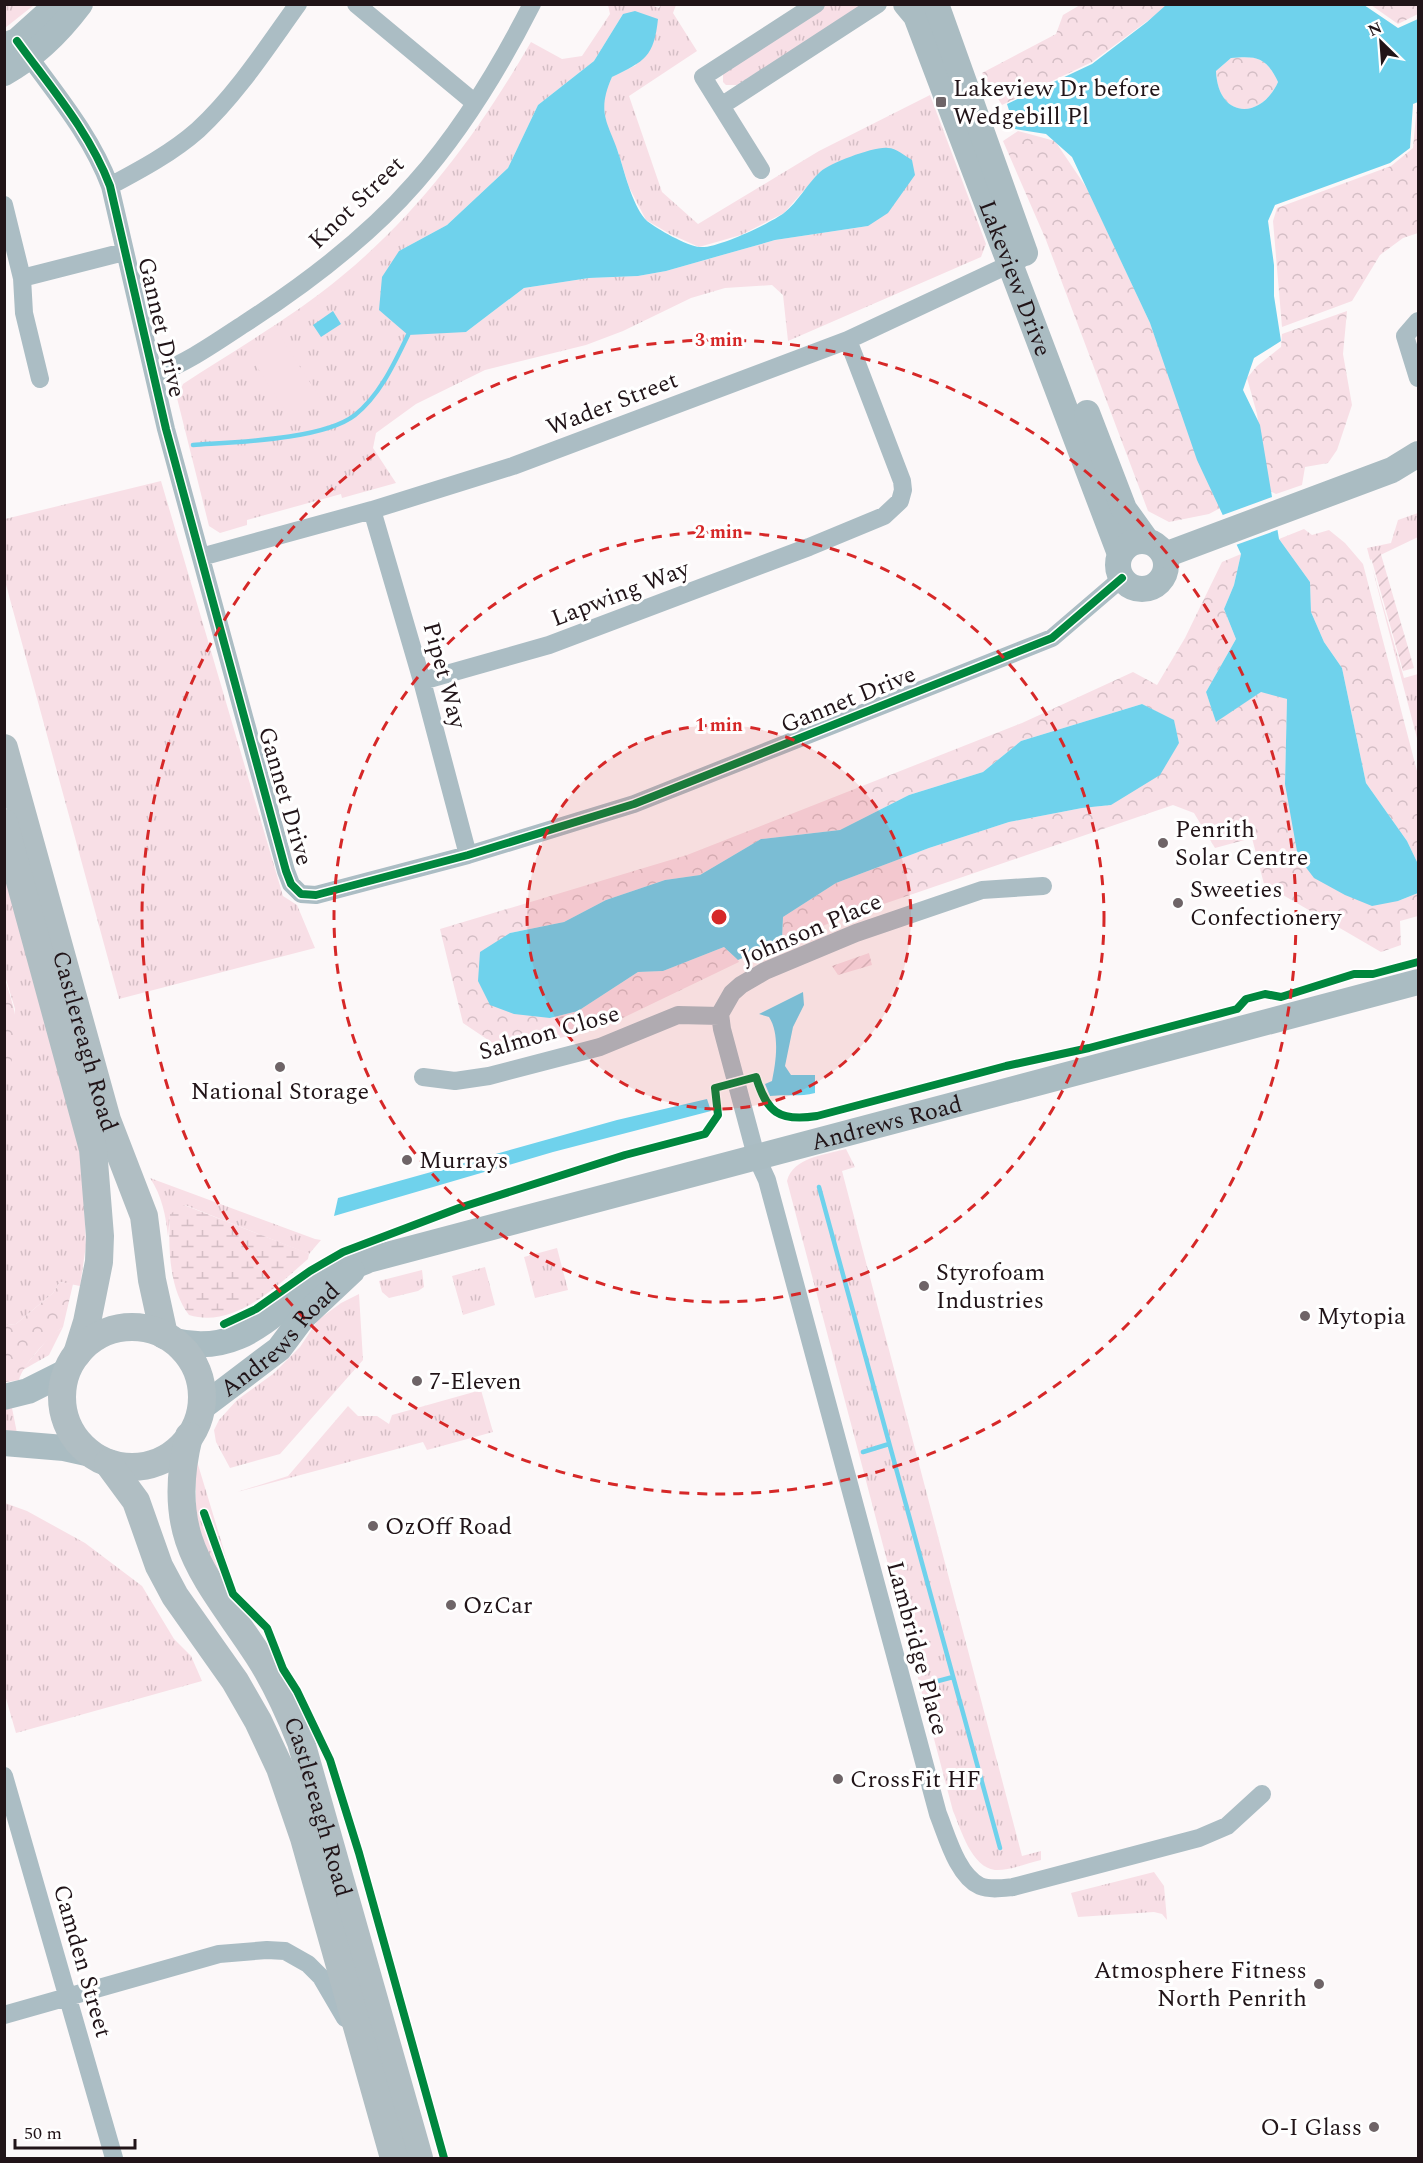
<svg xmlns="http://www.w3.org/2000/svg" width="1423" height="2163" viewBox="0 0 1423 2163" font-family="Spectral,serif">
<defs>
<pattern id="grass-tufts" width="24" height="20" patternUnits="userSpaceOnUse" patternTransform="scale(1.5)"><rect width="24" height="20" fill="#f8dfe6"/><path d="M3 7l-1-3M5 7V3M7 7l1-3M15 17l-1-3M17 17v-4M19 17l1-3" fill="none" stroke="#d4bec5"/></pattern>
<pattern id="forest-crowns" width="20" height="18" patternUnits="userSpaceOnUse" patternTransform="scale(1.5)"><rect width="20" height="18" fill="#f8dfe6"/><path d="M2 6a3 3 0 1 1 6 0M12 15a3 3 0 1 1 6 0" fill="none" stroke="#d4bec5"/></pattern>
<pattern id="wetland-marsh" width="20" height="14" patternUnits="userSpaceOnUse" patternTransform="scale(1.5)"><rect width="20" height="14" fill="#f8dfe6"/><path d="M1 5h8M5 5V1M11 12h8M15 12V8" fill="none" stroke="#d4bec5"/></pattern>
<pattern id="garden-furrows" width="10" height="10" patternUnits="userSpaceOnUse" patternTransform="scale(1.5)"><rect width="10" height="10" fill="#f8dfe6"/><path d="M-1 1l2-2M0 10L10 0M9 11l2-2" fill="none" stroke="#d4bec5"/></pattern>
</defs>
<rect width="100%" height="100%" fill="#fcf8f9"/>
<!-- grass -->
<path fill="url(#grass-tufts)" fill-rule="evenodd" d="M5,4h28l1,1 -29,23z
M608,5h42l9,3 2,-3h15l-3,8 24,38 -68,45 33,96 36,32 121,-73 111,-56 56,149 -5,13 -193,84 -5,-46 -11,-10 -47,3 -34,10 -68,33 -37,14 -101,25 -69,34 -40,29 -3,15 23,35 -54,15 -1,-4 -94,26v5l-27,8 -11,-7 -32,-128 6,-14c53,-35 110,-67 159,-108 79,-65 138,-146 189,-234l31,17 20,-3 28,-42zM623,14l13,51 -24,12 -9,20 3,28 12,27 11,35 17,33 24,14 29,13 42,-12 43,-22 38,-43 46,56 -93,14 -109,31 -28,5 -49,2 -65,10 -58,44 -67,-81 48,-26 61,-57 30,-63 56,-44z
M826,5h38l-127,80h-11l-3,-3v-9l8,-9z
M161,481l122,415 14,9 18,43 -196,51 -114,-418v-62z
M1418,513v24l-48,23 34,118 14,-4v68l-51,-194 24,-5 7,-23z
M5,876l77,282 4,87 -6,41 -20,-4 -7,11 -37,31 -11,1 -1,-259 6,-3 5,-54 -10,-33z
M846,1149l9,18 -13,4 180,685 19,-5v9c-14,3 -32,11 -46,10 -24,-3 -34,-41 -42,-59l-166,-630c6,-24 38,-26 59,-32z
M150,1178l165,61 6,1 -12,14 -124,-49 -15,10 -2,22c-2,-21 -6,-41 -18,-59z
M557,1248l11,42 -33,8 -11,-41z
M485,1267l10,38 -32,10 -11,-39z
M422,1270l2,17 -6,4 -29,7 -7,-6 -3,-11z
M359,1294l4,66 -83,94 -50,14 -14,-26 -2,-12 5,-10 18,-20 36,-26 27,-27 18,-27 23,-17z
M63,1327l-14,28 -28,16 30,-36z
M481,1390l12,42 -66,18 -4,-8 -186,50 51,-16 60,-70 10,10h19l12,8 3,-9z
M11,1403l6,30h-12v-29z
M196,1458l46,152 -20,-25 -26,-62z
M5,1503l22,8 58,32 57,43 32,53 17,17 11,25 -186,52 -11,-38z
M1154,1872l10,14 3,34 -5,-6 -8,-2 -76,5 -7,-24z"/>
<!-- forest -->
<path fill="url(#forest-crowns)" d="M1080,5h89l-77,57 -90,43 -20,-32 74,-39 7,-19z
M1371,5h47v9l-20,10z
M1231,58c26,-2 35,-1 47,24 -17,38 -60,37 -62,-11z
M1417,105l1,128 -15,5 -23,17 -28,46 -70,26 -9,-106 4,-13 114,-42 22,-18z
M1018,131l37,10 33,49 62,133 47,127 29,55 -17,9 -40,8 -21,-11 -102,-271 -43,-99z
M1347,311l-4,43 9,51 -15,45 -9,13 -23,4 -3,18 -26,9 -8,-4 -11,-76 -10,-36 10,-12 24,-19 1,-13z
M1304,529l8,6 17,-5 16,13 18,21 55,211v89l-11,-23 -41,-58 -24,-115 -18,-26 -13,-30 -1,-30 -31,-43z
M1241,554l-7,31 -10,24 12,30 -30,53 10,29 46,-30 25,8 -2,85 113,117 20,-8v23l-18,5 1,24 -20,7 -117,-68 -12,-46 -37,10 -21,-35 -21,-8 -336,115 -55,23 1,-26 53,-34 93,-35 80,-26 73,-14 29,-3 68,-62 -5,-22 -32,-17 -121,37 -38,31 -74,23 -69,35 -79,9 -61,36 -35,5 -59,20 -42,22 -54,11 40,85 28,-7 60,-39 25,-1 61,-24 14,13 1,2 -133,64 -100,26 -43,-29 -23,-94 247,-74 335,-132 111,-51 24,13 28,-47 37,-76z
M4,976c9,28 21,61 6,88l-5,2z
M60,1282l13,2 -10,43c-13,8 -41,39 -44,53l-14,2v-57l11,-1 37,-31z"/>
<!-- wetland -->
<path fill="url(#wetland-marsh)" d="M184,1205l121,47 4,2 -1,5c-31,27 -74,70 -119,56 -20,-26 -21,-68 -19,-101z"/>
<!-- garden -->
<path fill="url(#garden-furrows)" d="M1380,551l34,117 -11,3 -33,-117z
M869,953l3,12 -34,10 -6,-9z"/>
<!-- pitch -->
<path fill="#f8dfe6" d="M280,336l42,65 -30,20 -42,-65z"/>
<!-- water -->
<path fill="#6fd2ec" fill-rule="evenodd" d="M1166,5h198l34,23 20,-9v83l-5,2 -3,44 -20,15 -115,42 -7,16 6,44v31l7,45 -27,17 -11,32 17,35 19,114 31,43 1,30 13,30 18,26 24,115 41,58 11,23v29l-20,8 -26,5 -27,-11 -31,-17 -16,-21 -13,-73 2,-85 -26,-7 -45,30 -10,-30 30,-53 -12,-30 10,-24 7,-31 -44,-94 -47,-137 -78,-166 -26,-23 -31,-5 -8,-25 85,-40 55,-42zM1231,58c26,-2 35,-1 47,24 -17,38 -60,37 -62,-11z
M635,11l23,8c-4,38 -13,42 -46,58 -17,38 -2,47 8,81 5,17 14,51 27,63 10,8 40,25 53,26 16,2 71,-24 84,-34 14,-11 23,-29 36,-41 10,-9 55,-26 68,-24 8,0 17,8 24,12l3,15 -27,38 -20,13 -93,14 -109,31 -28,5 -49,2 -65,10 -58,44 -58,3 -29,-25 3,-33 17,-26 48,-26 61,-57 30,-63 56,-44 29,-47z
M333,311l8,13 -20,13 -8,-12z
M1142,704l32,16 5,23 -19,32 -49,30 -29,3 -73,14 -80,26 -93,35 -53,34 -1,24 -44,19 -14,-13 -61,24 -25,1 -60,39 -28,7 -36,-4 -24,-9 -12,-24 2,-29 30,-19 54,-11 42,-22 59,-20 35,-5 61,-36 79,-9 69,-35 74,-23 38,-31z
M803,992l1,13 -11,22 -8,39 6,9h24v18c-15,4 -29,1 -45,3l-5,-12 7,-3c4,-19 8,-47 -3,-64l-10,-3z
M707,1099l4,12 -158,41 -219,64 4,-18 279,-78z"/>
<!-- pier -->
<path fill="#fcf8f9" d="M1275,496l5,33 -47,17 -13,-30z"/>
<g fill="none" stroke-linecap="round" stroke-linejoin="round">
<!-- stream -->
<path stroke="#6fd2ec" stroke-width="4.5" d="M193,445c41,-3 130,-5 162,-30 25,-20 39,-51 53,-80
M819,1187l181,661
M863,1452l26,-8
M923,1685l30,-8"/>
<!-- street -->
<path stroke="#abbdc4" stroke-width="18" d="M356,4l119,99
M22,47c32,45 68,86 88,139l56,243 120,442 5,13 10,10 15,1 152,-40 166,-51 418,-166 70,-60
M721,106l157,-102
M761,170l-58,-93 113,-73
M110,186c30,-16 62,-33 88,-56 39,-36 69,-83 100,-126
M4,205l18,73 2,35 16,66
M22,278l102,-26
M1418,321l-13,15 13,42
M154,375c33,-12 61,-32 90,-51 62,-40 123,-86 171,-141 47,-53 85,-116 117,-179
M372,510l50,171 46,174
M201,557l171,-47 141,-44 335,-126 173,-81
M422,681l127,-36 260,-98 75,-31 16,-15 3,-11 -1,-9 -54,-141
M1043,886l-61,4 -126,43 -91,38 -24,14 -9,8 -12,21 2,15 34,127 11,24 171,634c9,22 19,61 42,72 10,4 23,2 33,1l186,-49 28,-12 35,-32
M423,1077l32,4 34,-5 111,-29 78,-32 42,1
M4,1776l110,382
M4,2015l215,-61 48,-4 18,1 23,13 13,13 24,41"/>
<!-- secondary -->
<g stroke="#aabcc2" stroke-width="26">
<path id="s1" d="M906,4l10,12 204,538"/>
<path d="M936,4l89,249"/>
<path d="M4,46l13,-5 41,-37"/>
<path d="M4,73c31,-17 55,-41 76,-69"/>
<path d="M1087,413l37,96 23,32"/>
<circle cx="1142" cy="565" r="24"/>
<path d="M1165,555l227,-85 26,-16"/>
<path id="s2" d="M174,1341c70,17 100,-33 151,-65 13,-8 30,-9 43,-16l1050,-278"/>
<path d="M4,1397l24,-6 38,-19"/>
<path id="s3" d="M201,1408l78,-59 24,-32 49,-46"/>
<path d="M4,1443l60,5 27,6"/>
</g>
<!-- primary -->
<g stroke="#b0bec3" stroke-width="28">
<path id="s4" d="M4,748l103,372 37,96 8,64 12,55"/>
<path d="M4,823l89,326 7,87 -1,26 -12,60 -10,32"/>
<circle cx="132" cy="1397" r="70"/>
<path id="s5" d="M189,1436c-26,103 18,141 69,219 18,28 31,57 43,87l118,416"/>
<path d="M108,1463l28,38 23,65 16,30 60,85 23,40 22,47 24,70 90,320"/>
</g>
<defs>
<path id="cycleway" d="M17,41c34,47 72,90 93,145l56,243 120,442 5,13 10,10 15,1 152,-40 166,-51 418,-166 70,-60
M224,1324l32,-15 54,-38 33,-19 116,-44 166,-53 80,-21 13,-19 -3,-27 41,-11c11,35 22,45 61,39l189,-50 83,-18 148,-39 9,-10 19,-5 16,3 73,-23h19l45,-12
M204,1513l29,81 34,34 16,41 14,22 33,69 29,93 85,305"/>
</defs>
<!-- cycleway casing -->
<use href="#cycleway" stroke="#fff" stroke-width="11"/>
<!-- cycleway -->
<use href="#cycleway" stroke="#00873e" stroke-width="8"/>
</g>
<!-- distance rings -->
<circle cx="719" cy="917" r="192" fill="#d62828" fill-opacity=".12"/>
<g fill="none" stroke="#d62828" stroke-width="3" stroke-dasharray="10 8">
<circle cx="719" cy="917" r="192"/>
<circle cx="719" cy="917" r="385"/>
<circle cx="719" cy="917" r="577"/>
</g>
<!-- markers -->
<g fill="#6e6467" stroke="#fff" stroke-width="2">
<rect x="935" y="96" width="12" height="12" rx="3"/>
<circle cx="1163" cy="843" r="6"/>
<circle cx="1178" cy="903" r="6"/>
<circle cx="280" cy="1067" r="6"/>
<circle cx="407" cy="1160" r="6"/>
<circle cx="924" cy="1286" r="6"/>
<circle cx="1305" cy="1316" r="6"/>
<circle cx="417" cy="1381" r="6"/>
<circle cx="373" cy="1526" r="6"/>
<circle cx="451" cy="1605" r="6"/>
<circle cx="838" cy="1779" r="6"/>
<circle cx="1319" cy="1984" r="6"/>
<circle cx="1374" cy="2127" r="6"/>
</g>
<g text-anchor="middle" stroke-width="6" stroke-linejoin="round" paint-order="stroke">
<!-- poi labels -->
<g font-size="24" fill="#211418" stroke="#fff" text-anchor="start">
<text x="953" y="96">Lakeview Dr before<tspan x="953" dy="28">Wedgebill Pl</tspan></text>
<text x="1175" y="837">Penrith<tspan x="1175" dy="28">Solar Centre</tspan></text>
<text x="1190" y="897">Sweeties<tspan x="1190" dy="28">Confectionery</tspan></text>
<text x="280" y="1099" text-anchor="middle">National Storage</text>
<text x="419" y="1168">Murrays</text>
<text x="936" y="1280">Styrofoam<tspan x="936" dy="28">Industries</tspan></text>
<text x="1317" y="1324">Mytopia</text>
<text x="429" y="1389">7-Eleven</text>
<text x="385" y="1534">OzOff Road</text>
<text x="463" y="1613">OzCar</text>
<text x="850" y="1787">CrossFit HF</text>
<text x="1307" y="1978" text-anchor="end">Atmosphere Fitness<tspan x="1307" dy="28">North Penrith</tspan></text>
<text x="1362" y="2135" text-anchor="end">O-I Glass</text>
</g>
<!-- street labels -->
<g font-size="24" fill="#211418" stroke="#fff">
<text transform="translate(356 202) rotate(-44)" y="8">Knot Street</text>
<text dy="8" stroke="none"><textPath href="#s1" startOffset="296">Lakeview Drive</textPath></text>
<text transform="translate(162 327) rotate(77)" y="8">Gannet Drive</text>
<text transform="translate(612 403) rotate(-21)" y="8">Wader Street</text>
<text transform="translate(620 593) rotate(-21)" y="8">Lapwing Way</text>
<text transform="translate(445 675) rotate(75)" y="8">Pipet Way</text>
<text transform="translate(848 699) rotate(-22)" y="8">Gannet Drive</text>
<text transform="translate(286 796) rotate(74)" y="8">Gannet Drive</text>
<text transform="translate(811 929) rotate(-23)" y="8">Johnson Place</text>
<text transform="translate(549 1032) rotate(-16)" y="8">Salmon Close</text>
<text dy="8" stroke="none"><textPath href="#s4" startOffset="304">Castlereagh Road</textPath></text>
<text dy="8" stroke="none"><textPath href="#s2" startOffset="754">Andrews Road</textPath></text>
<text dy="8" stroke="none"><textPath href="#s3" startOffset="105">Andrews Road</textPath></text>
<text transform="translate(918 1648) rotate(75)" y="8">Lambridge Place</text>
<text dy="8" stroke="none"><textPath href="#s5" startOffset="404">Castlereagh Road</textPath></text>
<text transform="translate(83 1961) rotate(74)" y="8">Camden Street</text>
</g>
</g>
<circle cx="719" cy="917" r="9" fill="#d62828" stroke="#fff" stroke-width="3"/>
<g font-size="18" text-anchor="middle" font-weight="bold" fill="#d62828" stroke="#fff" stroke-width="6" stroke-linejoin="round" paint-order="stroke">
<text x="719" y="346">3 min</text>
<text x="719" y="538">2 min</text>
<text x="719" y="731">1 min</text>
</g>
<!-- border -->
<rect width="1423" height="2163" fill="none" stroke="#211418" stroke-width="12"/>
<!-- north arrow -->
<g transform="translate(1381 42) rotate(335)" stroke="#ffffff" stroke-width="4.5" paint-order="stroke">
<path d="M0-4.5L10 22L0 15L-10 22Z" fill="#211418"/>
<text y="-9" font-size="16" font-weight="bold" text-anchor="middle" fill="#211418">N</text>
</g>
<!-- scale -->
<path d="M15 2139v9h120v-9" fill="none" stroke="#211418" stroke-width="3"/>
<text x="24" y="2139" font-size="18" fill="#211418" stroke="#ffffff" stroke-width="4.5" paint-order="stroke">50 m</text>
</svg>
